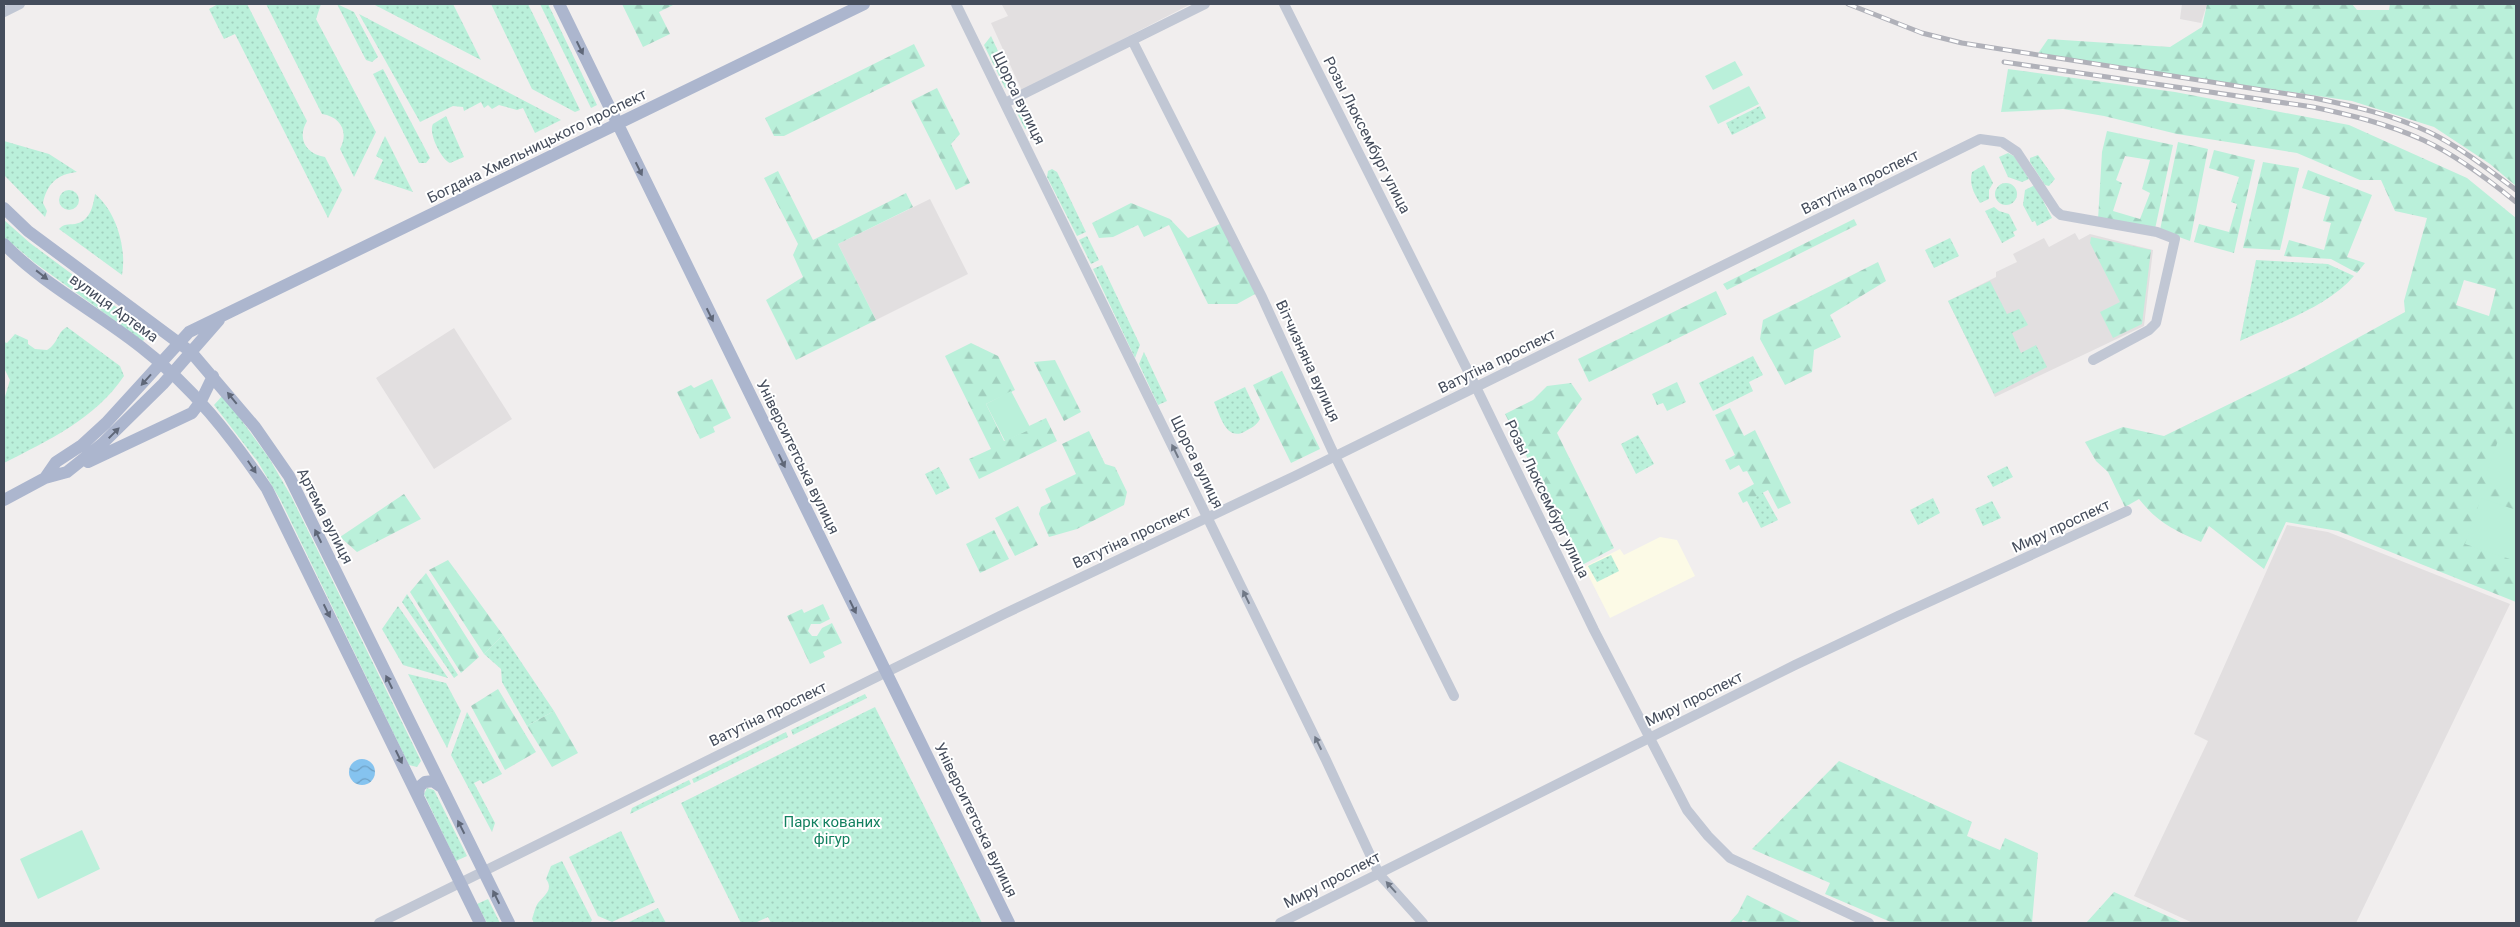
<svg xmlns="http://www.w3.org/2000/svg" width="2520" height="927" viewBox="0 0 2520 927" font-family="Roboto,sans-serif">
<defs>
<pattern id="grass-dots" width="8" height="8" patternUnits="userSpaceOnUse" patternTransform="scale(1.25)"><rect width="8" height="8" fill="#baf0da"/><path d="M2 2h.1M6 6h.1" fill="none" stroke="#a1cfbe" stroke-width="1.8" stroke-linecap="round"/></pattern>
<pattern id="forest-firs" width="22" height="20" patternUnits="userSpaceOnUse" patternTransform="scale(1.25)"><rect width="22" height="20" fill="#baf0da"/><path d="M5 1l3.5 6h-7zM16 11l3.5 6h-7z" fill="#a1cfbe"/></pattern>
<pattern id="water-waves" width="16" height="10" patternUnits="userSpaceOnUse" patternTransform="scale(1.25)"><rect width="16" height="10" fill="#85c3ef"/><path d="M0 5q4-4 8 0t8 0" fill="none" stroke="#6fa1c5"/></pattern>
</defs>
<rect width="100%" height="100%" fill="#f1eeee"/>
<!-- commercial -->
<path fill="#fcfae6" d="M1660,537l17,3 18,36 -85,42 -26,-51 36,-18 4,6z"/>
<!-- education -->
<path fill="#e2dfe0" d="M1004,4h187l-169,87 -31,-68 17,-7 -6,-11z
M2182,4h25l-6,19 -21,-4z
M930,199l38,75 -92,46 -38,-76z
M2075,233l4,7 11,-6 63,16 -9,76 -149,71 -47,-96 48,-24v-5l21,-10 -4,-8 31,-16 5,9z
M454,328l58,91 -78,50 -58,-91z
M2287,525l41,7 182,72 -154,319h-163l-59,-27 74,-155 -14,-7z"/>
<!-- grass -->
<path fill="url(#grass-dots)" d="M218,4h29l60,117c-10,17 -2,33 18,36l17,33 -14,28 -93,-184 -11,5 -15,-30z
M266,4h55l-5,15 60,113 -22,45 -14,-28c9,-17 1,-32 -18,-35z
M337,4l17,8 24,45 -6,5 -6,-2z
M373,4h80l28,56z
M491,4h37l52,106 -5,2 -43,-23z
M540,4h8l49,101 -6,3z
M359,14l202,106 -26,13 -12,-25 -6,2 -18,-5 -7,4 -4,-4 -4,3 -3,-6 -17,9 -1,-4 -10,-1 -33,16z
M991,36l25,54 -11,-2 -21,-43z
M383,69l47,89 -4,5h-7l-46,-89z
M1022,101l12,24 -9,4 -10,-20z
M1760,106l6,12 -34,17 -6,-12z
M446,116l18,41 -14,6c-9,-4 -22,-30 -17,-39z
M385,136l28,56 -39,-13 9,-19 -7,-4z
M4,141l45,13 28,18c-20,2 -30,12 -34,31l4,8 -2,6 -41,-42z
M2008,153l6,3 15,23 -7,3 -14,-5 -9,-20z
M2038,155l17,24 -6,7 -4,-1 -15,-23v-4z
M1984,165l9,18 -4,7v9l-9,4c-6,-10 -11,-18 -8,-31z
M1052,169l5,3 29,60 -9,4 -30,-59 1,-6z
M1995 194a11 11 0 1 1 22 0a11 11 0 1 1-22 0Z
M2035,185l17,33 -15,8 -2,-5 -3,1 -9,-17 2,-15z
M59 200a10 10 0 1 1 20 0a10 10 0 1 1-20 0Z
M95,194c21,17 32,54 27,81l-63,-46c6,-6 9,-4 16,-5 15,-3 18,-17 20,-30z
M1994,207l5,4 10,3 8,16 -4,2 2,4 -13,7 -17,-32z
M4,220l26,23 120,89 -7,9 -108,-78 -31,-26z
M1087,236l12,24 -8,4 -12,-24z
M1950,238l9,18 -25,12 -9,-18z
M2256,260l72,4 26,12c-28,32 -76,47 -114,65z
M1102,265l38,80 -5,13 -42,-89z
M1990,281l17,33 12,-5 9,16 -16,8 9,20 15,-8 11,22 -53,27 -46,-93z
M67,327l53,39 4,10c-29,43 -75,64 -120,87v-63l6,-20 -6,-12v-26l3,1 8,-9 13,6v4l7,5 12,1c11,-6 10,-18 20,-23z
M1144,352l23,49 -9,4 -19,-41z
M1753,356l10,19 -14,7 4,9 -40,20 -14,-28z
M1245,387l15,32c-4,7 -9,9 -16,13 -18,9 -24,-17 -30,-30z
M223,395l46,63 22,38 130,265 -4,6 -8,-2 -128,-264 -23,-39 -44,-57z
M1638,435l16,29 -18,10 -15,-30z
M2007,466l6,11 -20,10 -6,-11z
M939,467l11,21 -14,7 -11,-21z
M1762,491l16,29 -17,8 -15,-29z
M1933,498l7,15 -22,12 -8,-15z
M1992,501l9,17 -18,8 -8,-17z
M1611,555l8,16 -22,11 -9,-16z
M407,594l51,81 -4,3 -52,-76z
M398,606l50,72 -45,-13 -21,-36z
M503,635l51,76 -27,15 -25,-44 -1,-13 -17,-15z
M408,674l38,9 15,28 -14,37z
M865,694l2,4 -74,37 -2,-5z
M875,707l107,216h-211l-3,-6 -13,6h-14l-60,-120z
M467,712l35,62 -19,10 -3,-4 -6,3 21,40 -3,9 -41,-77z
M786,732l2,5 -94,46 -2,-4z
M689,780l2,4 -61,30 2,-6z
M427,788l7,2 33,66 -11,5 -32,-67z
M621,831l34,71 -43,20 -14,-6 -29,-59z
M562,861l30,59 -2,3h-56l-2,-4c2,-5 3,-12 6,-16 6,-8 16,-13 8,-24l5,-13z
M488,899l12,24h-13l-10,-19z
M658,908l8,15h-39z"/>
<!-- forest -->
<path fill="url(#forest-firs)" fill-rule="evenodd" d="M622,4h53l-16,8 11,22 -27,13z
M2207,4h145l5,6h32l1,-6h126v182l-26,-22 -56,-37 -82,-26 -315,-46 11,-16 122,8 32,-20z
M914,44l11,22 -141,70h-10l-9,-18z
M2008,69l167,23 174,33 118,53 49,40v384l-178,-71 -52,-9 -22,47 -55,-43 -8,16c-27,-12 -43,-19 -62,-43l-14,8 -17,-35 -12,-11 -11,-19 38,-15 41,9 137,-67 104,-57 -1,-11 23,-83 -32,-7 -14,-31h-21l-63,-27 -120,-19 -73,-18 -41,-7 -62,3zM2464,280l32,9 -7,27 -33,-11z
M937,88l23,46 -9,10 19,39 -14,7 -45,-89z
M2107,131l66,14 -18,84 -57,-9 4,-68zM2125,156l25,4 -8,29 8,4 -10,26 -27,-8 9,-28 -6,-3z
M2178,142l30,7 -18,92 -30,-11z
M2214,150l41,10 -21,93 -40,-11 5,-18 30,8 8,-28 -6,-2 8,-25 -30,-9z
M2263,162l36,6 -19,82 -37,-2z
M2308,170l64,25 -25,62 18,6 -8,10 -26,-14 -47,-3 5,-16 35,10 7,-27 -8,-2 7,-24 -28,-9z
M778,171l35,69 93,-47 7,14 -75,37 38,76 -80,40 -30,-60 37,-23 -10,-22 5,-11 -34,-66z
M1131,203l39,16 18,19 34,-15 35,70 -20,11h-29l-39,-79 -25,12 -6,-12 -25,12 -14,1 -7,-15z
M1854,219l3,6 -130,65 -4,-6z
M2091,237l60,13 -9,74 -29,14 -13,-26 20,-10 -30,-59z
M1878,262l8,19 -56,34 11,22 -27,13 -2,22 -27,13 -25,-46 3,-19z
M1716,291l11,23 -138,68 -11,-23z
M971,343l27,13 17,34 -29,14 18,37 26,-12 -1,-3 17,-8 11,23 -78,38 -10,-20 22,-10 -46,-93z
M1055,360l26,52 -17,9 -30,-59z
M1282,371l38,78 -29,14 -38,-78z
M712,379l19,39 -18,9 2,5 -15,7 -23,-47 14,-7 3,3z
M1677,382l9,20 -19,9 -4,-8 -6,2 -5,-11z
M1571,383l11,16 -25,34 57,115 -32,17 -77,-151 28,-14 14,-14z
M1730,408l14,28 11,-6 36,73 -13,6 -10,-19 -25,13 -5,-10 16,-9 -7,-13 -4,1 -4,-7 -9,5 -5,-10 10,-5 -20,-40z
M1089,431l16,33 10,3 12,25 -3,13 -47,24 -28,8 -10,-23 2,-7 10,-5 -6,-13 31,-15 -14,-30z
M404,494l17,25 -64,33 -17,-15z
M1018,506l20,39 -23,11 -20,-38z
M994,530l15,29 -29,14 -14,-29z
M448,560l55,75 -19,19 -55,-84z
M426,573l53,84 -18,16 -51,-81z
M823,604l7,15 -10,5h-9l-3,7 4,5h5l5,-8 10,-5 10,20 -19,9 2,5 -15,7 -23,-48 15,-7 2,4z
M498,689l38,63 -31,18 -34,-64z
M554,711l24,42 -26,14 -25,-41z
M1839,761l133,61 -5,14 33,14 5,-12 33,15 -6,70h-139l-68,-29 5,-11 -78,-34z
M2114,892l69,31h-97z
M1747,895l56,28h-52l-8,-3 -2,3h-12l9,-10z"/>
<!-- garden -->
<path fill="#baf0da" d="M1735,61l8,14 -30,15 -8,-14z
M1749,86l10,18 -41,20 -9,-18z
M1011,391l20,38 -26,12 -19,-37z
M2501,432l15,5v55l-32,-11z
M2481,498l35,12v51l-51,-17z
M82,830l18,39 -62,30 -18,-40z"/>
<!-- water -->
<path fill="url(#water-waves)" d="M349 772a13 13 0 1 1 26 0a13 13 0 1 1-26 0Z"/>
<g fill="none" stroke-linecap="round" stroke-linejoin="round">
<!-- minor -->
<path stroke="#c1c7d4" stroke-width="10" d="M956,4l370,756 53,114 44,49
M1284,4l192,383 118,243 93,180 21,26 22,22 139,65
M4,12l16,-8
M1132,40l130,257 70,153 122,246
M1005,103l200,-99
M379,923l625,-309 291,-138 685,-337 22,3 15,10 39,59 5,4 96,17 18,7 -19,84 -7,7 -56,30
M1280,923l515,-258 103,-49 229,-105"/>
<!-- major -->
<path stroke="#acb6ce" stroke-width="12" d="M559,4l450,919
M4,208l24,23 163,121 64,75 34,49 220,447
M4,244c40,41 93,68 137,103 52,40 90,89 126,142l213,434
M88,462l104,-49 9,-12 12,-25
M45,478l11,-16 26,-17 24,-22 83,-91 675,-328
M4,500l41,-22 22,-6 35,-28 61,-60 56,-64
M418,796l1,-9 6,-5 8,-1 7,5"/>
<defs>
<path id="rail" d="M1848,4l74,29 40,10 352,55c39,8 79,17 115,34 31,15 59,37 87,58
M2004,62l309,45c38,8 75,17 110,33 33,15 66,40 93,62"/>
</defs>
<!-- rail casing -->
<use href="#rail" stroke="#b0b1b9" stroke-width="5"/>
<!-- rail -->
<use href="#rail" stroke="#fff" stroke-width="3" stroke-dasharray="9" stroke-linecap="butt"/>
</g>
<!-- one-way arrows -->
<defs><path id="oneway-solid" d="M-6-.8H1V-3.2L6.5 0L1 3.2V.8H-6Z" transform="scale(1.25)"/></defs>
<g fill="#5f6778">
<use href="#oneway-solid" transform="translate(580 48) rotate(64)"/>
<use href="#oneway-solid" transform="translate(639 169) rotate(64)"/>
<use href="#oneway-solid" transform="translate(42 275) rotate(38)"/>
<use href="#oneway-solid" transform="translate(710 315) rotate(64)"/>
<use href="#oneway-solid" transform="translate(146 380) rotate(132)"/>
<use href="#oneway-solid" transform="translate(232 398) rotate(-129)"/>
<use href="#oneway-solid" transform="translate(114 433) rotate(-45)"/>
<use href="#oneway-solid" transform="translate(782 461) rotate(64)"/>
<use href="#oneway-solid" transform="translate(252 467) rotate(56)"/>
<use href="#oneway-solid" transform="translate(318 536) rotate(-116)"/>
<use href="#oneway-solid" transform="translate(853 607) rotate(64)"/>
<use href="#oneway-solid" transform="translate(327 611) rotate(64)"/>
<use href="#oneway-solid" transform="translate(389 682) rotate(-116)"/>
<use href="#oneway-solid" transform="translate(399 757) rotate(64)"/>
<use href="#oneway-solid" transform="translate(461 827) rotate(-117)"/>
<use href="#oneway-solid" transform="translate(496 897) rotate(-116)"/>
</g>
<g fill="#707886">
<use href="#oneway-solid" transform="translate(1175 451) rotate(-116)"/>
<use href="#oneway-solid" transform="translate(1246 597) rotate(-116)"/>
<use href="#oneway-solid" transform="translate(1318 743) rotate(-116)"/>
<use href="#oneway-solid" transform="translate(1391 887) rotate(-132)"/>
</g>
<g text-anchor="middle" stroke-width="4" stroke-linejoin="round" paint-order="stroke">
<!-- street labels -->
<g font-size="15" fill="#454d5c" stroke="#fff">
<text transform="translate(1019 98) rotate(64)" y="5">Щорса вулиця</text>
<text transform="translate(1367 135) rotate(63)" y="5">Розы Люксембург улица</text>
<text transform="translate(537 146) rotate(-26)" y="5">Богдана Хмельницького проспект</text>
<text transform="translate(1860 182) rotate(-26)" y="5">Ватутіна проспект</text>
<text transform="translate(114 308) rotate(36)" y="5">вулиця Артема</text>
<text transform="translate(1308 361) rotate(65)" y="5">Вітчизняна вулиця</text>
<text transform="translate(1497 361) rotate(-26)" y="5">Ватутіна проспект</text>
<text transform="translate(798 457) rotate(64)" y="5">Університетська вулиця</text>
<text transform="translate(1197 462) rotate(64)" y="5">Щорса вулиця</text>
<text transform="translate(1547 499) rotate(64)" y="5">Розы Люксембург улица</text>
<text transform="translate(325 516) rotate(63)" y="5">Артема вулиця</text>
<text transform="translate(2061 526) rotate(-25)" y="5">Миру проспект</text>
<text transform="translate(1132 537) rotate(-25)" y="5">Ватутіна проспект</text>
<text transform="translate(1694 699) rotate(-26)" y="5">Миру проспект</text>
<text transform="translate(768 714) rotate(-26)" y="5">Ватутіна проспект</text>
<text transform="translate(976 820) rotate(64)" y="5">Університетська вулиця</text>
<text transform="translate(1332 880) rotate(-27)" y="5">Миру проспект</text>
</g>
<!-- park labels -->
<g font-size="15" fill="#138060" stroke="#fff">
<text x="832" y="827">Парк кованих<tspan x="832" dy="17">фігур</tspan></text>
</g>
</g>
<!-- border -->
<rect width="2520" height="927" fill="none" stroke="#454d5c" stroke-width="10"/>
</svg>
